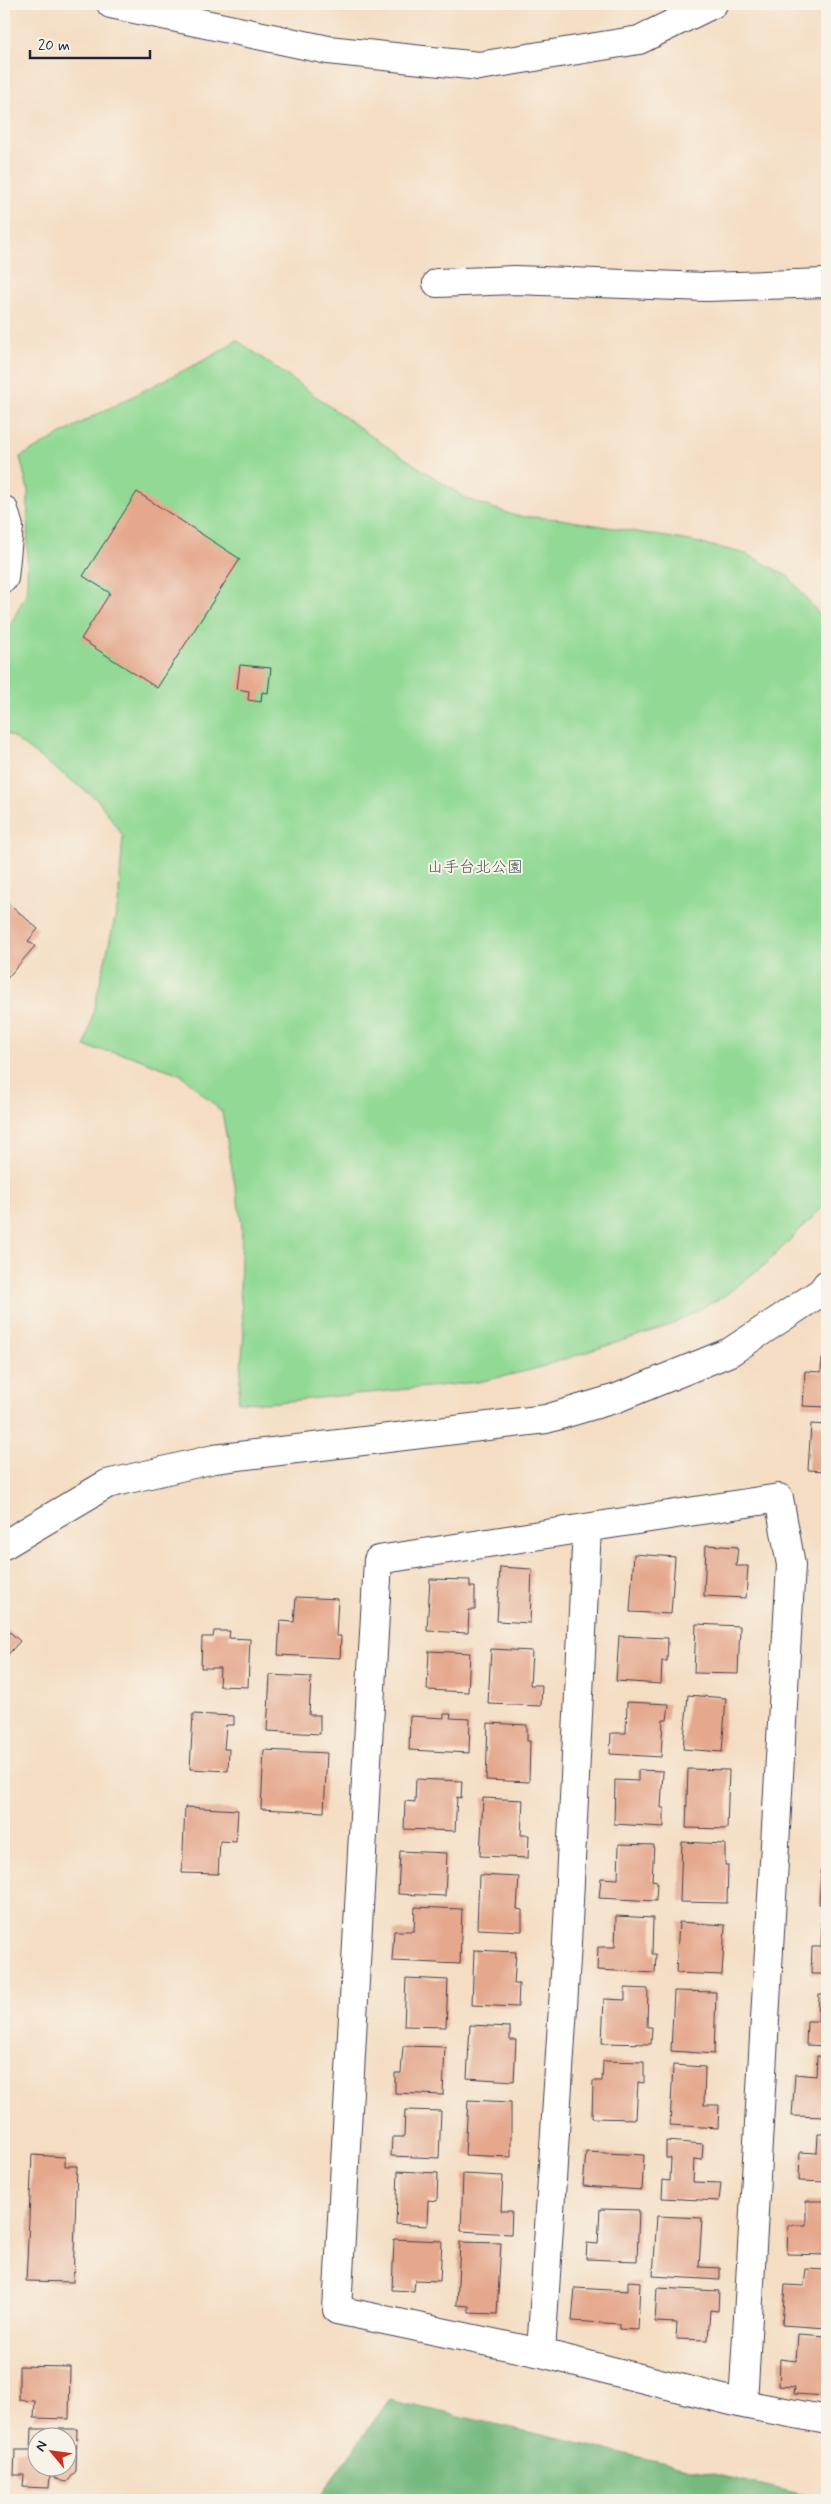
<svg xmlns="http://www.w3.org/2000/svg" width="831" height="2504" viewBox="0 0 831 2504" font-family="Mynerve,'Klee One',sans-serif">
<rect width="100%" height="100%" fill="#f7f3e8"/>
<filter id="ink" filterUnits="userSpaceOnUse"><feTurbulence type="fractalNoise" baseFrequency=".02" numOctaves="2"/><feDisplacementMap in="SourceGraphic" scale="10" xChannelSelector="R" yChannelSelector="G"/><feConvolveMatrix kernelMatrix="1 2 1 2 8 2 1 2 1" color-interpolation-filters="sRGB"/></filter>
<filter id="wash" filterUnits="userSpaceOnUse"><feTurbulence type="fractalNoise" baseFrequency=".0096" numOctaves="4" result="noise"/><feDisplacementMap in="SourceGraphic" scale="20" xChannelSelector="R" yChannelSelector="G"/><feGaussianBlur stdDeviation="1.12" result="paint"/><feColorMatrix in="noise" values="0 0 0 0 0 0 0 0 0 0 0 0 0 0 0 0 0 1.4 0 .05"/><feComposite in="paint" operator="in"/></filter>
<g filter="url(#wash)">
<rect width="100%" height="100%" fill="#f4ddc2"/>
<!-- green -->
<path fill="#91d994" stroke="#5a7e68" d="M237,340l137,98 93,61 49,17 44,3 130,22 57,13 42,23 38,47v579l-60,60 -43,33 -53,29 -140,45 -53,12 -210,21 -30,-1 6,-69 -4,-43 2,-65 -20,-113 -40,-37 -54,-20 -43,-8 33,-142 5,-69 -25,-36 -94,-69v-93l23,-46 1,-102 -8,-33 72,-40 122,-62z"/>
<!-- forest -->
<path fill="#74b97e" stroke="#4b6e5c" d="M389,2400l438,100h-510z"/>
<g id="blocks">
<!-- building -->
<path fill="#e5a88d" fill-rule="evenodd" d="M137,492l103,67 -83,129 -76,-49 29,-46 -27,-17z
M240,665l31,3 -3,25 -6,-1 -1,10 -13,-2 1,-9 -12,-2z
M4,899l34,30 -10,12 7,5 -31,36z
M822,1358l5,1v48l-24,-1 2,-35 16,1z
M811,1424l16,1v46l-19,-1z
M706,1545l32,2 -2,19h12l-2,32 -42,-2z
M634,1554l41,3 -4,57 -41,-2z
M500,1567l32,2 -2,54 -33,-2z
M430,1579l40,1v7h5v23h-6l-1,23 -41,-2z
M296,1597l42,2 -2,37h5l-1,22 -62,-3 2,-34 14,1z
M696,1624l44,2 -2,48 -44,-1z
M4,1627l16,14 -16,18z
M214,1631h16l-1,7 21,1 -2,48 -29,-1 1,-18h-19l1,-31h11z
M619,1636l49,2 -1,23h-5l-1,23 -45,-3z
M491,1649l41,2 -2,34h12l-1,21 -53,-2z
M429,1651l41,2 -2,39 -41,-2z
M270,1675l41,2 -2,38h11v19l-53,-3z
M688,1695l38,3 -4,54 -39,-3z
M627,1702l42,2 -2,16h-4l-2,37 -51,-3 1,-21h15z
M193,1714l41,2v9h-8l-2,24h5l-1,22 -38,-2z
M444,1714h7l-1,4 20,1 -1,34 -60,-3 1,-34 34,2z
M488,1723l39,2v16h3l-1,41 -43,-2z
M264,1750l63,3 -3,59 -63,-3z
M688,1769l41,1 -2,59 -41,-1z
M638,1770l25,1 -2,37h3v19l-50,-3 1,-44 23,1z
M416,1779l46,2 -1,17 -4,-1 -2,34 -51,-2 1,-28 10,1z
M483,1798l40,2 -2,35h8l-1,23 -48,-2z
M185,1807l53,3 -2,32 -16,-1 -2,33 -36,-1z
M682,1842l43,2v21h3l-1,38 -47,-1z
M619,1844l35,1 -2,35 5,1 -1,20 -57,-3 2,-20 17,1z
M823,1846h4v59l-8,-1z
M400,1851l47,2 -2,43 -47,-2z
M479,1875l40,2 -2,32 5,1v21l-45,-2z
M415,1907l47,2 -2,55 -68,-3 2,-30h20z
M616,1916l37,2 -1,36h4l-1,19 -58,-3 1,-23h17z
M822,1921h5v53h-16l1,-27h9z
M679,1922l46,3 -3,50 -46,-2z
M474,1950l42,2 -2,32h5l-1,23 -46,-2z
M406,1978l42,2 -2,47 -42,-1z
M625,1988l23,1 -1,38h5l-1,17 -49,-1 2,-44 21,1z
M674,1991l42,1 -2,62 -43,-3z
M819,1994h8v52l-21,-1 1,-24h11z
M470,2025l40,2v13h6l-2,41 -47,-3z
M403,2046l42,1 -2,48 -48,-2v-20h6z
M817,2056l10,1v60l-35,-1 3,-42 21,2z
M603,2061l41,1v21l-6,-1 -2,37 -44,-1 1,-37h9z
M673,2065l32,2 -1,38h15l-1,23 -48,-3z
M468,2100l43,2v55l-46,-2z
M405,2110l36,1 -2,47 -48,-2 1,-19h12z
M818,2134h9v48l-28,-1 1,-29 17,1z
M666,2141l37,3 -1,16 -8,-1 -1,23 28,1 -2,18 -57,-3 1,-18 7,1 1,-23h-5z
M586,2152l58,3 -2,35 -59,-4z
M32,2155l33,2v9h12l-4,116 -47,-1z
M398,2171l40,2 -1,28 -9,-1 -1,26 -31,-2z
M463,2174l40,2 -2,35h11l-1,23 -50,-3z
M806,2201h21v54l-40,-1 1,-29h18z
M600,2209l39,1 -2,51 -51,-2 1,-16 11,1z
M657,2216l45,2 -3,49 21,1v12l-67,-4z
M394,2239l48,2 -2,40 -25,-1 -1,11 -22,-1z
M460,2242l41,1 -4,71 -28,-1v-7l-12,-1z
M806,2269l21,1v58l-45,-3 3,-40 19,1z
M628,2281l12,1 -2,48 -18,-1v-5l-48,-3 3,-33 53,3z
M657,2288l62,3 -1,20 -8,-1 -2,30 -32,-1 1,-16 -22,-1z
M798,2334l29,2v60l-33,-2 1,-7 -16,-1 1,-27 16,2z
M19,2366l51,1 -1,52 -35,-1 1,-17 -16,-1z
M32,2429h45l-1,42 -9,11 -6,-1 -11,-7 -1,14 -26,-1 1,-12h-10l1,-25h16zM38,2436h30v30h-30z"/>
</g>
</g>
<g filter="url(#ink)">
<use href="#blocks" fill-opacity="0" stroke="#423e4f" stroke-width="1"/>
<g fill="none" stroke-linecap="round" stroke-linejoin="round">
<defs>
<path id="minor" d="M111,4l217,46 151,16 160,-26 74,-36
M437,283l78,-3 191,7 121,-4
M4,510l5,17 -5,51
M4,1545l103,-61 107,-25 332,-40 71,-21 113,-46 91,-60 6,-8
M541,2353l26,-410 20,-415
M743,2404l48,-839 -12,-67 -401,62 -41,750 204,43 202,51 84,16"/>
</defs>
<!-- minor casing -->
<use href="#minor" stroke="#423e4f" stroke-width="30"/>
<!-- minor -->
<use href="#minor" stroke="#fff" stroke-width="28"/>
</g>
</g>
<g text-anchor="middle" stroke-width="4" stroke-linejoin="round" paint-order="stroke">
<!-- park labels -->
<g font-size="16" fill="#435956" stroke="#f7f3e8">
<text x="475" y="872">山手台北公園</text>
</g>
</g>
<!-- margin -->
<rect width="831" height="2504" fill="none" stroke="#f7f3e8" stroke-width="20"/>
<!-- north arrow -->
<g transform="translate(52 2452) rotate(299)"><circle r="24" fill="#f7f3e8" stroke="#a29fa3"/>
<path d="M0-4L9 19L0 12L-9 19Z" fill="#c8321e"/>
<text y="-8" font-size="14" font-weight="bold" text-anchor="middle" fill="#22223b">N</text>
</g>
<!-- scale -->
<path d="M30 50v8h120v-8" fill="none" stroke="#22223b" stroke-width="2.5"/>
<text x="38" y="50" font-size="15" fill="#22223b" stroke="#f7f3e8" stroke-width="4" paint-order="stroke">20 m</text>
</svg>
